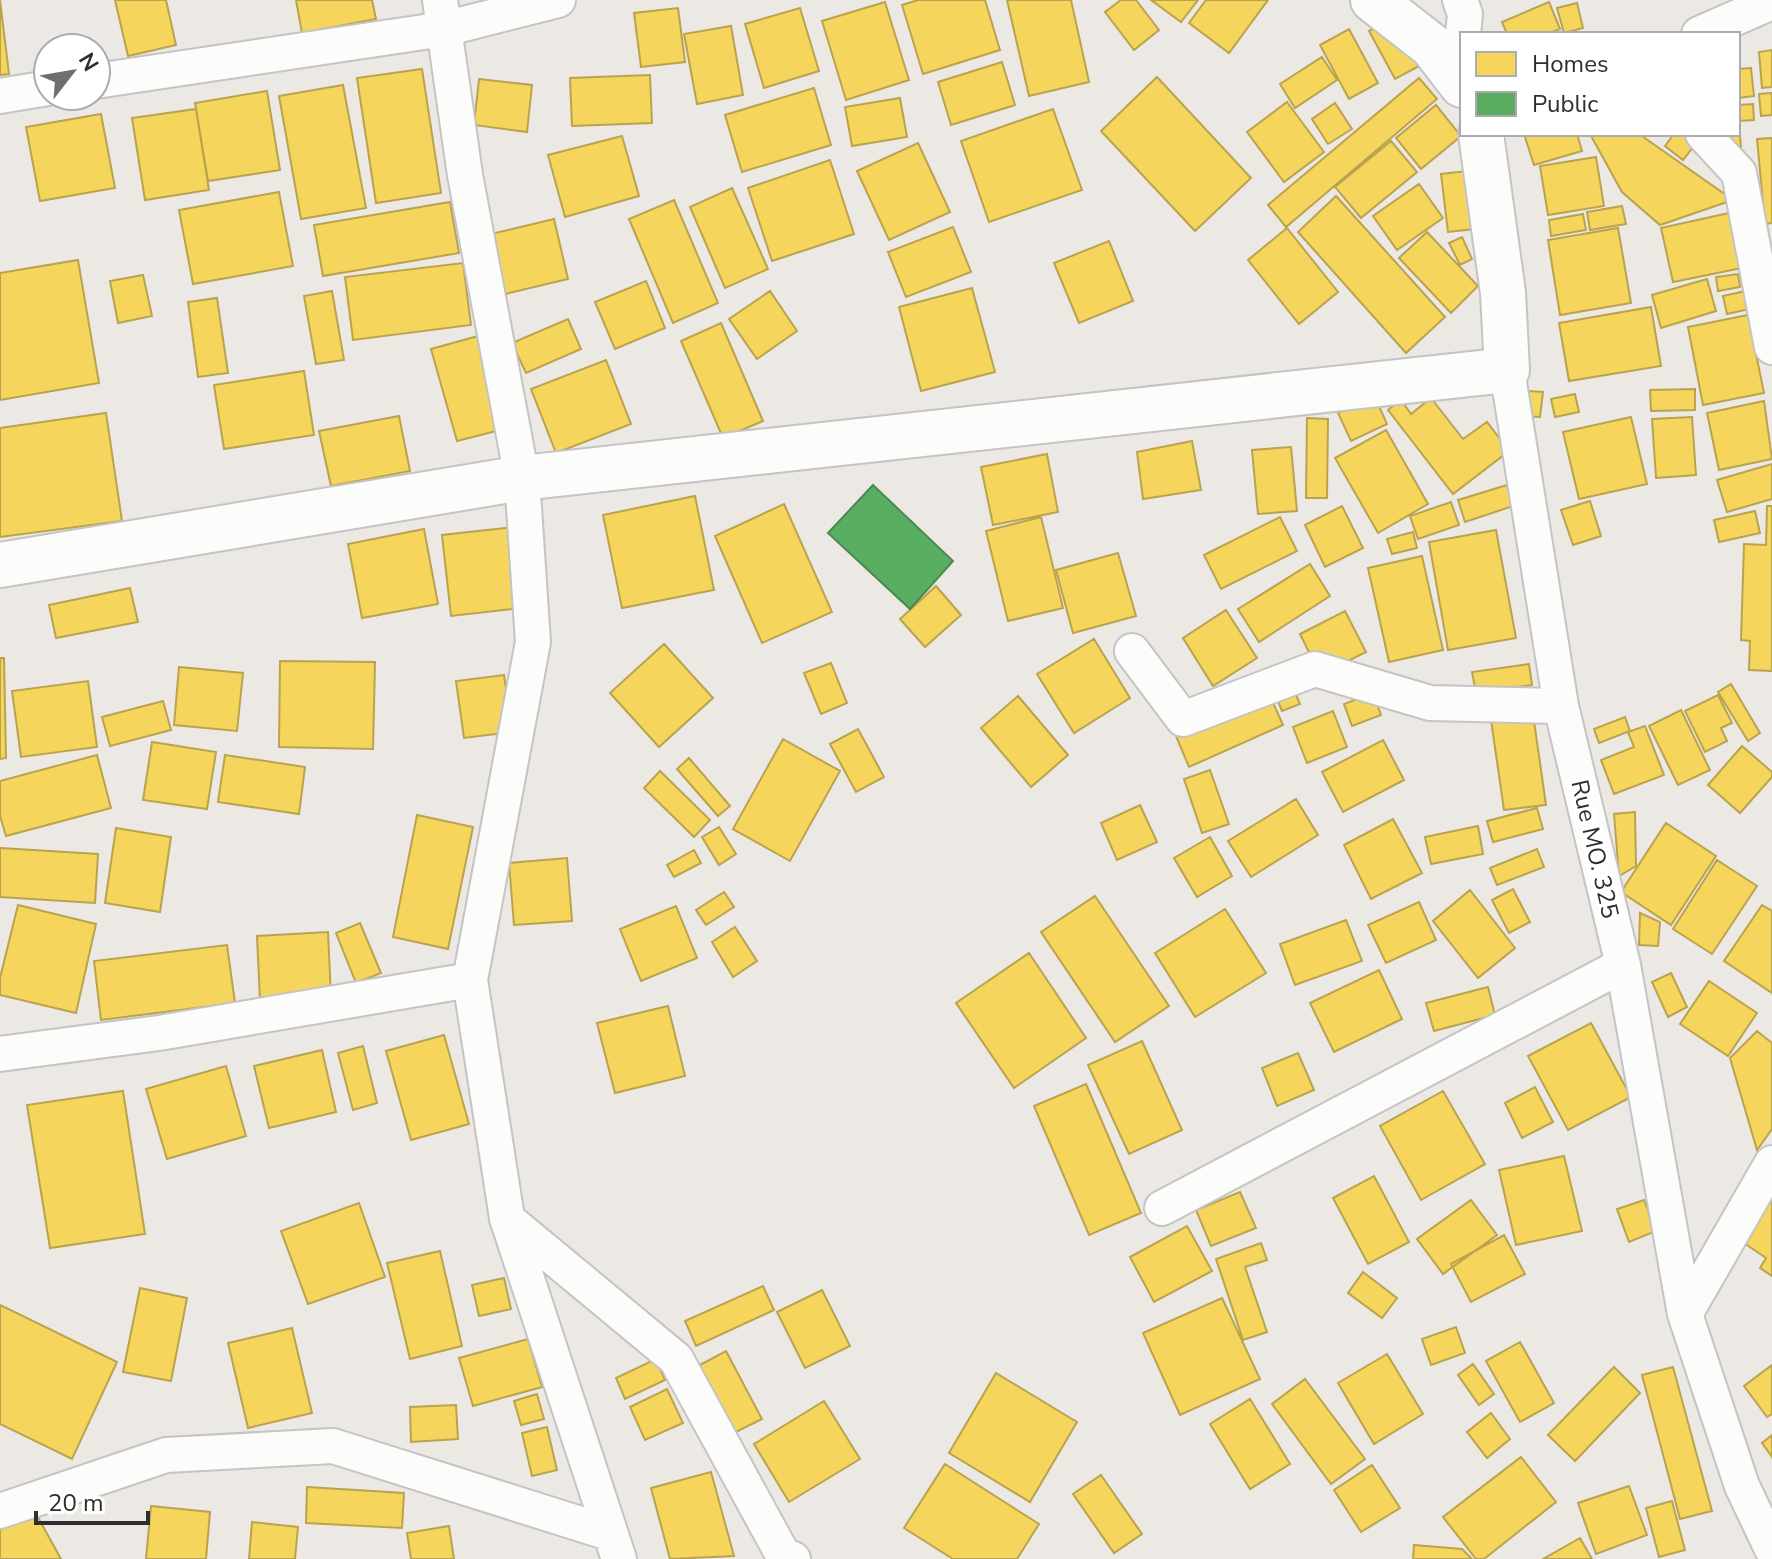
<svg xmlns="http://www.w3.org/2000/svg" width="1772" height="1559" viewBox="0 0 1772 1559" font-family="'Nunito Sans',sans-serif">
<rect width="100%" height="100%" fill="#ece8e4"/>
<!-- homes -->
<path fill="#f6d55c" stroke="#baa34e" stroke-width="2" d="M0,0l9,74 -9,1z
M115,0h51l10,45 -48,11z
M296,0h76l4,19 -74,14z
M918,0h67l15,50 -77,24 -21,-69z
M1007,0h64l18,82 -60,14z
M1121,0h15l23,30 -25,20 -29,-38z
M1151,0h47l-17,22z
M1206,0h62l-39,53 -40,-30z
M885,2l24,78 -63,20 -24,-79z
M1549,2l11,27 -13,5h-40l-5,-12z
M1577,3l6,25 -19,5 -7,-25z
M678,8l7,54 -44,5 -7,-54z
M800,8l19,63 -55,17 -19,-64z
M1393,18l26,48 -24,13 -26,-48z
M731,26l12,69 -46,9 -13,-70z
M1349,29l29,54 -29,16 -29,-54z
M1772,50v37l-10,1 -3,-36z
M1322,57l15,23 -42,28 -15,-24z
M1002,62l13,43 -64,20 -13,-43z
M1751,68l3,28 -16,2v-29z
M422,69l19,124 -65,10 -19,-125z
M650,75l2,48 -80,3 -2,-48z
M1157,77l94,101 -56,53 -94,-100z
M1419,78l18,21 -151,128 -18,-22z
M479,79l53,6 -5,47 -53,-7z
M343,85l23,123 -65,11 -22,-123z
M814,88l17,57 -89,27 -17,-57z
M267,91l13,79 -72,11 -13,-78z
M1772,93v22l-11,1 -2,-22z
M900,98l7,39 -55,9 -7,-39z
M1287,102l37,50 -40,30 -37,-50z
M1335,103l17,26 -24,15 -16,-25z
M1753,104l1,16 -16,1v-16z
M1436,105l25,31 -40,33 -25,-31z
M196,109l13,81 -64,10 -13,-82z
M1053,109l29,81 -93,32 -28,-81z
M101,114l14,74 -75,13 -14,-74z
M1739,123l2,25 -18,1 -2,-15h17z
M1524,134h53l5,17 -48,14z
M1590,134h49l94,66 -73,25 -38,-33z
M1674,134h12l11,8 -14,18 -18,-14z
M622,136l17,60 -74,21 -17,-62z
M1772,138v85l-7,1 -8,-85z
M1391,141l26,31 -56,46 -26,-31z
M918,143l32,69 -61,28 -32,-69z
M1596,157l8,49 -56,9 -8,-49z
M830,160l24,74 -82,27 -24,-73z
M1467,171l8,58 -27,3 -7,-58z
M1419,184l24,34 -46,32 -24,-34z
M732,188l36,81 -43,19 -35,-81z
M279,192l14,74 -100,18 -14,-74z
M1336,196l109,121 -39,36 -108,-121z
M674,200l44,103 -45,20 -44,-104z
M450,202l9,51 -136,23 -9,-51z
M1622,206l4,18 -36,6 -3,-18z
M1729,213l13,55 -69,14 -12,-54z
M1583,214l3,16 -35,6 -2,-16z
M554,219l14,60 -67,16 -14,-60z
M953,227l18,45 -65,25 -18,-45z
M1287,228l51,64 -39,32 -51,-64z
M1618,228l13,75 -71,12 -12,-75z
M1427,232l51,54 -27,27 -52,-55z
M1462,237l10,22 -12,6 -11,-22z
M1109,241l24,60 -54,22 -25,-60z
M78,260l21,123 -99,17v-127z
M463,263l8,62 -118,15 -8,-63z
M1738,274l2,13 -22,4 -2,-14z
M143,275l9,41 -34,7 -8,-42z
M1707,279l9,32 -55,17 -9,-33z
M646,281l19,47 -50,21 -20,-47z
M972,288l23,84 -74,19 -22,-84z
M1750,290l4,18 -27,6 -4,-18z
M332,291l12,69 -28,4 -12,-68z
M770,291l27,40 -40,28 -28,-40z
M217,298l11,75 -30,4 -10,-75z
M1651,307l10,59 -92,15 -10,-58z
M1748,315l16,78 -61,12 -15,-78z
M568,319l13,30 -55,24 -14,-30z
M721,323l42,98 -40,17 -42,-97z
M478,336l26,93 -47,12 -26,-92z
M606,360l25,64 -75,29 -25,-64z
M304,371l10,64 -90,14 -10,-64z
M1695,389v21l-44,1 -1,-21z
M1529,391l14,1 -3,25 -14,-1z
M1575,394l4,18 -24,5 -4,-18z
M1374,395l13,29 -36,17 -13,-28z
M1431,398l32,41 24,-17 22,29 -56,43 -65,-84 13,-10 10,14z
M1764,401l8,58 -53,11 -12,-57z
M106,413l16,108 -122,16v-109z
M399,416l11,55 -79,15 -12,-55z
M1631,417l16,67 -68,15 -16,-67z
M1692,417l4,58 -40,3 -4,-59z
M1307,418l21,1 -1,79h-21z
M1386,430l42,74 -50,29 -43,-75z
M1192,441l9,49 -58,9 -6,-47z
M1291,447l6,64 -39,3 -6,-64z
M1047,454l11,58 -65,13 -12,-58z
M1772,464v35l-45,13 -10,-32z
M1507,485l6,21 -48,16 -7,-22z
M695,496l19,94 -92,18 -19,-93z
M1590,501l11,35 -28,9 -12,-35z
M1451,502l8,23 -41,14 -8,-23z
M784,504l48,108 -70,31 -47,-107z
M1342,506l21,42 -38,19 -20,-42z
M1767,506h5v165l-23,-1 1,-29 -9,-1 3,-96 22,1z
M1755,511l5,22 -41,9 -5,-22z
M1041,517l22,91 -55,13 -22,-90z
M1280,517l17,34 -76,38 -17,-34z
M514,527l8,81 -71,8 -9,-81z
M424,529l14,75 -76,14 -14,-74z
M1496,530l20,108 -68,12 -19,-108z
M1413,532l4,16 -25,6 -5,-15z
M1118,553l18,63 -63,17 -17,-63z
M1422,556l21,94 -54,12 -21,-94z
M1310,564l20,32 -71,46 -21,-33z
M936,586l25,29 -36,32 -25,-28z
M130,588l8,34 -82,16 -7,-33z
M1226,610l31,48 -44,28 -30,-48z
M1345,611l21,41 -46,23 -20,-41z
M1094,639l36,59 -56,35 -37,-59z
M664,644l49,54 -54,49 -49,-54z
M0,658h4l2,100 -6,1z
M280,661l95,1 -2,87 -94,-2z
M831,663l16,40 -26,11 -17,-41z
M1529,664l3,21 -56,8 -4,-21z
M179,667l64,6 -6,58 -63,-6z
M504,675l8,57 -48,6 -8,-57z
M88,681l9,66 -76,10 -9,-66z
M1731,684l29,49 -12,8 -30,-49z
M1292,686l8,18 -18,7 -7,-17z
M1373,693l8,22 -29,11 -8,-22z
M1269,694l14,31 -94,42 -13,-31z
M1718,695l14,28 -11,5 6,13 -22,11 -20,-41z
M1018,696l50,59 -37,32 -50,-59z
M163,701l8,29 -61,16 -8,-29z
M1681,710l29,60 -32,15 -29,-59z
M1333,711l14,36 -40,16 -14,-36z
M1533,714l13,91 -42,5 -13,-90z
M1625,717l5,14 -31,12 -5,-14z
M1645,726l19,49 -50,19 -13,-34 33,-13 -6,-15z
M858,729l26,48 -28,15 -26,-48z
M783,739l57,32 -50,90 -57,-32z
M1383,740l21,40 -61,32 -21,-40z
M152,742l64,10 -9,57 -64,-9z
M1742,746l30,26v5l-32,36 -32,-28z
M97,755l14,53 -105,28 -6,-20v-35z
M225,755l80,12 -6,47 -81,-12z
M689,758l41,48 -12,10 -41,-47z
M1210,770l19,54 -27,9 -18,-54z
M660,771l50,49 -16,17 -50,-49z
M1296,799l22,36 -67,42 -23,-36z
M1140,805l17,37 -40,18 -16,-37z
M1537,808l6,21 -50,13 -6,-21z
M1635,812l1,54 -17,10 -5,-62z
M417,815l56,12 -25,122 -55,-12z
M1393,819l29,54 -51,26 -27,-54z
M1666,823l50,33 -45,69 -50,-33z
M1478,826l5,28 -52,10 -6,-27z
M719,827l17,27 -17,11 -17,-28z
M116,828l55,9 -11,75 -55,-9z
M1210,837l22,39 -35,21 -23,-39z
M0,848l98,6 -3,49 -95,-6z
M1537,849l7,18 -47,18 -7,-17z
M694,850l7,13 -27,14 -7,-12z
M567,858l5,63 -58,4 -5,-62z
M1717,860l40,26 -45,68 -39,-25z
M1513,889l17,33 -21,11 -17,-33z
M1470,890l45,58 -37,30 -45,-57z
M724,892l10,15 -28,18 -10,-15z
M1095,896l74,110 -54,36 -74,-110z
M1419,902l17,38 -50,23 -18,-38z
M18,905l78,19 -20,89 -76,-18v-17z
M1762,905l10,6v82l-48,-32z
M676,906l21,52 -56,23 -21,-52z
M1225,909l41,64 -71,44 -40,-64z
M1640,913l20,9 -2,24 -19,-1z
M1346,920l16,41 -67,24 -15,-41z
M360,923l21,50 -25,10 -20,-50z
M735,927l22,34 -24,16 -21,-35z
M328,932l3,65 -71,3 -3,-64z
M227,945l8,58 -134,17 -7,-59z
M1029,953l57,85 -72,50 -58,-85z
M1379,970l23,49 -68,33 -24,-49z
M1671,973l16,34 -19,10 -16,-35z
M1709,981l48,32 -29,43 -48,-32z
M1488,987l7,28 -61,16 -8,-28z
M668,1006l17,70 -70,17 -18,-70z
M1591,1023l40,74 -63,33 -40,-74z
M1757,1031l15,12v86l-15,21 -27,-92z
M444,1035l25,89 -58,16 -25,-89z
M1142,1041l40,89 -53,24 -41,-89z
M363,1046l14,57 -24,7 -15,-57z
M322,1050l14,62 -67,16 -15,-62z
M1298,1053l16,37 -37,16 -15,-38z
M226,1066l20,70 -79,23 -21,-70z
M1086,1084l55,129 -52,22 -55,-129z
M1535,1087l18,35 -31,16 -17,-35z
M123,1091l22,143 -95,14 -23,-143z
M1443,1091l42,73 -64,36 -41,-74z
M1564,1156l18,75 -66,14 -17,-75z
M1374,1176l35,66 -41,22 -35,-66z
M1240,1192l16,36 -45,18 -15,-36z
M1772,1194v82l-12,-8 6,-10 -25,-17z
M1471,1200l26,35 -54,39 -26,-35z
M1644,1200l12,31 -27,11 -12,-33z
M359,1203l26,74 -77,27 -27,-73z
M1187,1226l25,45 -58,31 -24,-45z
M1504,1235l21,39 -54,28 -20,-38z
M1261,1243l6,17 -22,7 22,65 -24,8 -27,-81z
M440,1251l22,95 -52,13 -23,-96z
M1363,1272l34,26 -15,20 -34,-25z
M504,1278l7,31 -32,7 -7,-31z
M763,1286l11,24 -78,36 -11,-25z
M140,1288l47,10 -16,83 -48,-9z
M822,1290l28,56 -45,22 -28,-56z
M1222,1298l38,81 -80,36 -37,-82z
M0,1305l117,57 -45,97 -72,-35z
M1456,1327l9,26 -34,12 -9,-26z
M292,1328l20,85 -64,15 -20,-85z
M528,1339l14,48 -69,19 -14,-48z
M1520,1342l34,61 -34,19 -34,-61z
M726,1351l36,68 -28,14 -36,-67z
M1387,1354l36,60 -49,30 -36,-61z
M656,1359l9,21 -40,19 -9,-21z
M1473,1364l21,30 -15,11 -21,-30z
M1772,1365v49l-5,3 -23,-31z
M1614,1367l26,26 -65,68 -27,-26z
M1673,1367l39,144 -32,8 -38,-144z
M996,1373l81,49 -47,80 -81,-49z
M1305,1379l60,80 -34,25 -59,-80z
M667,1389l16,34 -38,17 -15,-33z
M537,1394l7,25 -23,6 -7,-24z
M1250,1399l40,65 -40,25 -40,-65z
M824,1401l36,58 -71,43 -35,-58z
M456,1405l2,34 -47,3 -1,-35z
M1491,1413l19,26 -23,19 -20,-26z
M547,1427l10,43 -25,6 -10,-43z
M1772,1435v22l-10,-14z
M1521,1457l35,45 -72,57h-8l-33,-42z
M945,1464l94,60 -22,35h-64l-49,-31z
M1372,1465l28,43 -39,24 -27,-42z
M711,1472l23,84 -64,3 -19,-71z
M1101,1475l41,59 -28,19 -41,-59z
M1629,1486l18,49 -51,19 -18,-51z
M307,1487l97,6 -2,35 -96,-5z
M1672,1501l13,49 -26,7 -13,-49z
M151,1506l59,6 -4,47h-60z
M34,1510l27,49h-61v-30z
M252,1522l46,5 -3,32h-46z
M449,1526l5,33h-43l-4,-26z
M1580,1538l12,21h-49z
M1414,1545l48,4 10,10h-59z"/>
<!-- public -->
<path fill="#5aae61" stroke="#4d8852" stroke-width="2" d="M873,485l80,76 -43,48 -82,-76z"/>
<g fill="none" stroke-linecap="round" stroke-linejoin="round">
<defs>
<path id="street" d="M440,0l25,175 57,303 11,164 -63,338 37,238 112,341
M1460,0l5,14 -2,20
M1699,34l73,-32
M96,81l348,-52 114,-29
M0,96l48,-8
M1703,134l36,39 33,174
M1507,370l54,336 62,259 62,349 57,172 30,63
M1132,651l51,68 132,-50 115,34 131,3
M0,1054l159,-21 311,-53
M1162,1208l461,-243
M507,1219l169,140 107,196 10,4
M1685,1314l87,-151
M0,1511l166,-56 167,-9 276,87"/>
<path id="secondary" d="M1373,0l59,46 30,39
M0,565l522,-87 985,-108 -4,-77 -22,-159"/>
</defs>
<!-- street casing -->
<use href="#street" stroke="#c5c4c5" stroke-width="38"/>
<!-- secondary casing -->
<use href="#secondary" stroke="#c5c4c5" stroke-width="48"/>
<!-- street -->
<use href="#street" stroke="#fcfcfb" stroke-width="34"/>
<!-- secondary -->
<use href="#secondary" stroke="#fcfcfb" stroke-width="44"/>
</g>
<g text-anchor="middle" stroke-width="8" stroke-linejoin="round" paint-order="stroke">
<!-- street labels -->
<g font-size="24" fill="#2e2e2e" stroke="#fff">
<text transform="translate(1595 849) rotate(77)" y="8">Rue MO. 325</text>
</g>
</g>
<!-- legend -->
<rect x="1460" y="32" width="280" height="104" fill="#ffffff" stroke="#ababab" stroke-width="2"/>
<rect x="1476" y="52" width="40" height="24" fill="#f6d55c" stroke="#ababab" stroke-width="2"/>
<text x="1532" y="72" font-size="24" fill="#2e2e2e">Homes</text>
<rect x="1476" y="92" width="40" height="24" fill="#5aae61" stroke="#ababab" stroke-width="2"/>
<text x="1532" y="112" font-size="24" fill="#2e2e2e">Public</text>
<!-- north arrow -->
<g transform="translate(72 72) rotate(59)"><circle r="38" fill="#ffffff" stroke="#ababab" stroke-width="2"/>
<path d="M0-6L14 30L0 20L-14 30Z" fill="#706f6e"/>
<text y="-12" font-size="22" font-weight="bold" text-anchor="middle" fill="#2e2e2e">N</text>
</g>
<!-- scale -->
<path d="M36 1511v12h112v-12" fill="none" stroke="#2e2e2e" stroke-width="4"/>
<text x="48" y="1511" font-size="24" fill="#2e2e2e" stroke="#ffffff" stroke-width="6" paint-order="stroke">20 m</text>
</svg>
